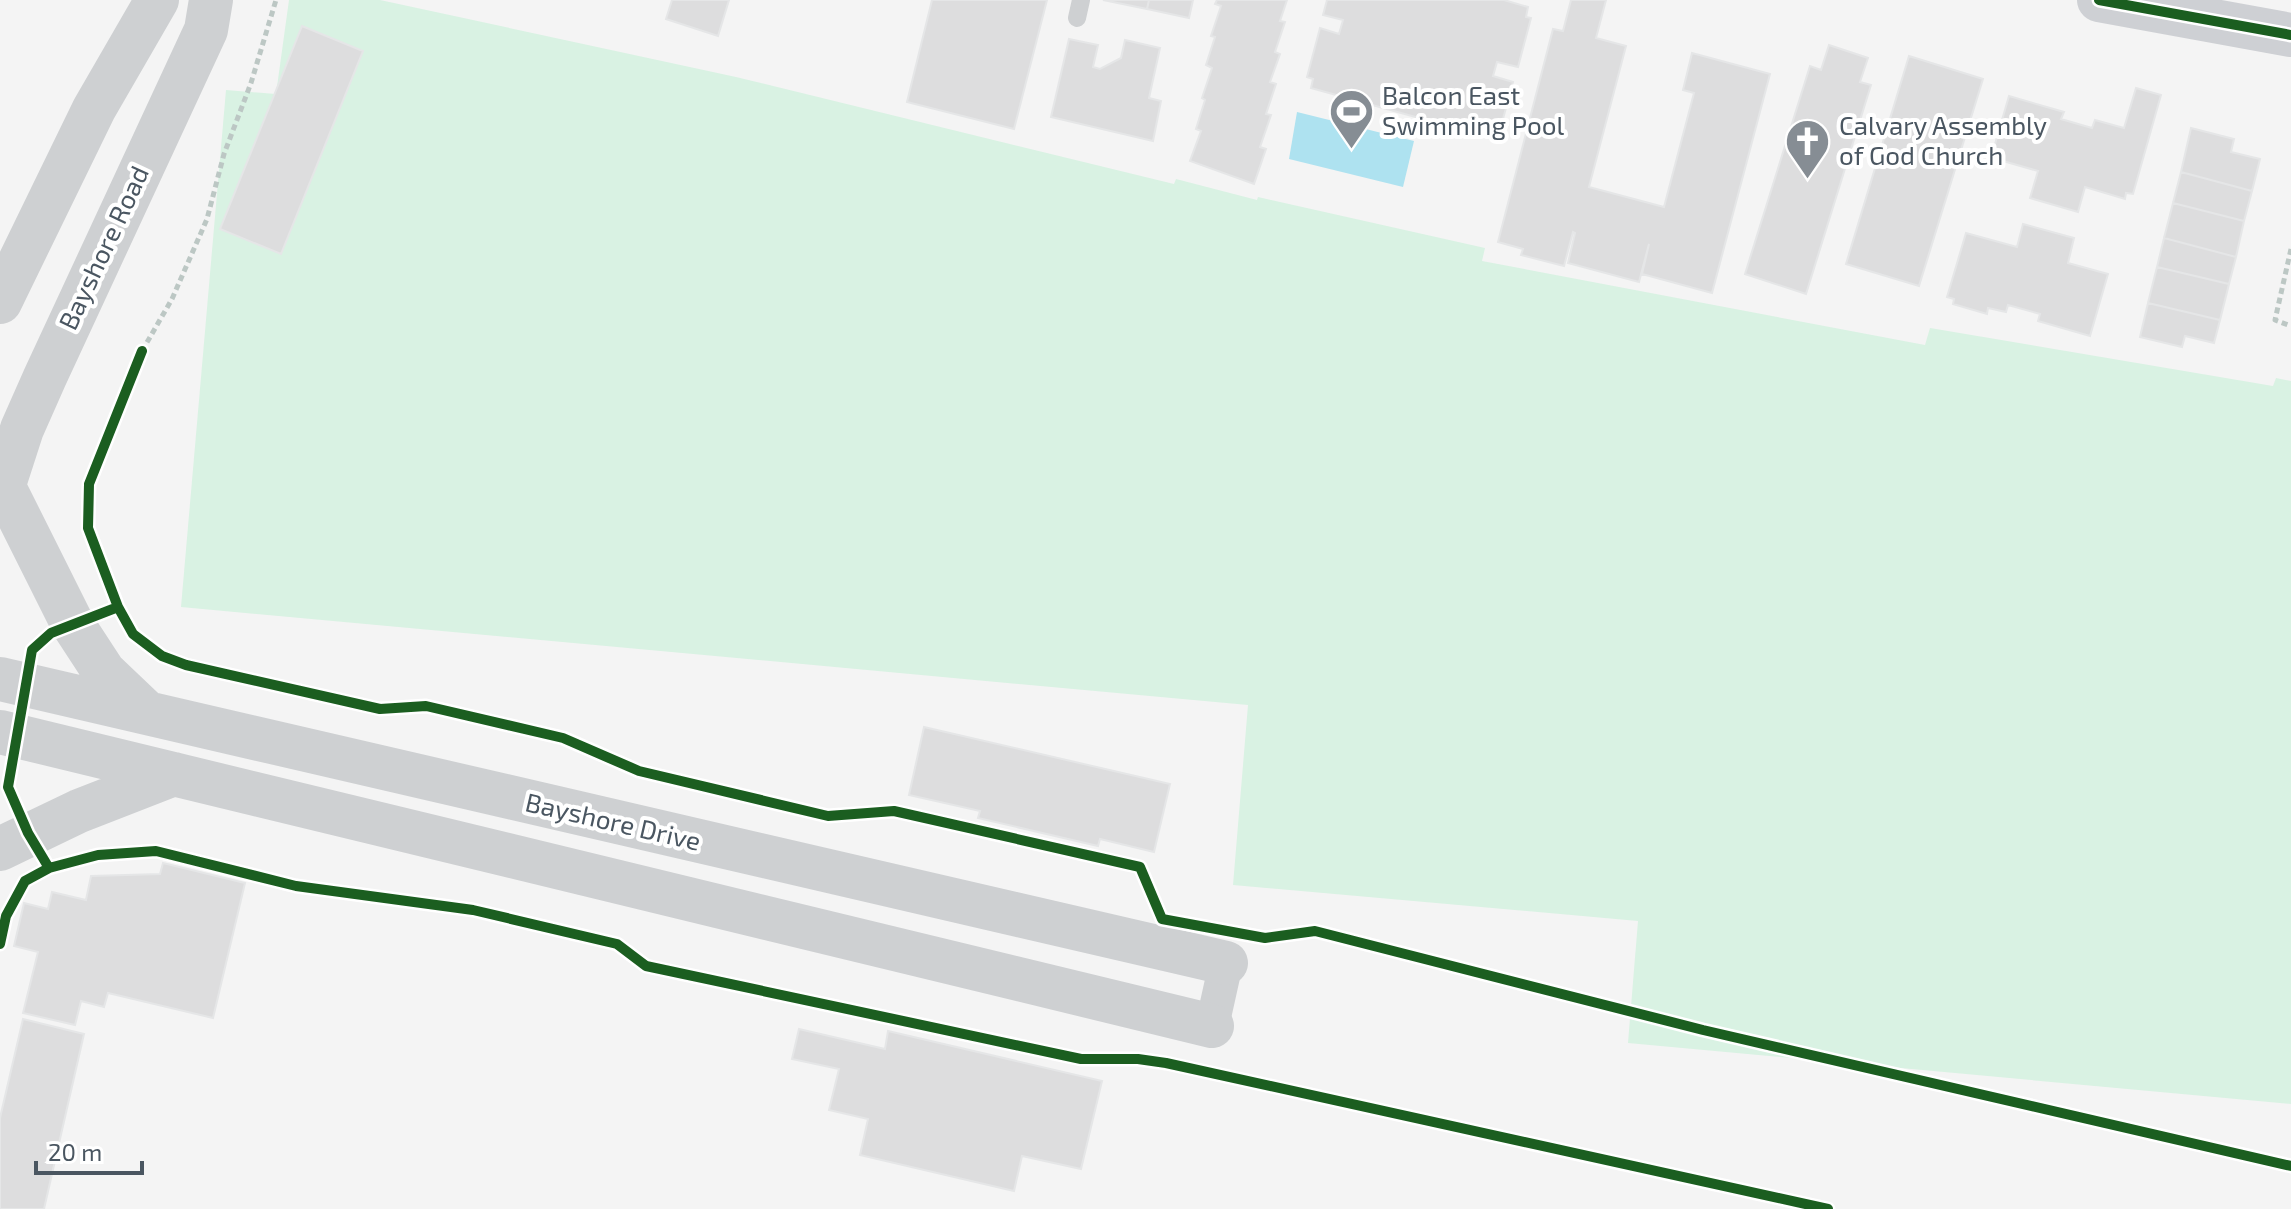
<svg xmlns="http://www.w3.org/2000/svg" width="2291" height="1209" viewBox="0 0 2291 1209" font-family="'Exo 2',sans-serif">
<rect width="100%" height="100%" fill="#f4f4f4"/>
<!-- green -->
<path fill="#d9f2e3" d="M289,0h91l356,77 438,107 2,-5 81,21 1,-3 227,51 -3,13 443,84 5,-17 343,58 3,-8 15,3v723l-663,-61 10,-122 -405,-36 15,-180 -1067,-98 45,-517 50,4z"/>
<!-- water -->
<path fill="#aee2f0" d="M1297,112l117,29 -11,46 -114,-28z"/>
<!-- building -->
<path fill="#ddddde" stroke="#e5e6e7" stroke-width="2" d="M672,0h57l-11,36 -52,-17z
M932,0h115l-33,129 -107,-27z
M1103,0h46l-2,9z
M1149,0h44l-4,18 -42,-9z
M1217,0h70l-7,21 5,1 -10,30 5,2 -10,28 6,2 -10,30 5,1 -11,32 6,2 -12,35 -64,-23 11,-30 -5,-2 9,-29 -3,-2 10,-30 -6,-3 9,-28 -4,-1 10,-30 -6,-2z
M1327,0h177l24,7 -2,10 5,1 -13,49 -21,-5 -4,14 20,6 -13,48 -7,-2 -2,10 -180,-50 2,-9 -6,-2 13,-49 19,6 4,-14 -20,-5z
M1571,0h35l-10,38 30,8 -37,141 75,20 30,-114 -11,-3 9,-37 78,21 -58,219 -70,-19 7,-30 -10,38 -71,-19 7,-30 -2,-1 -9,34 -43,-11 2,-6 -25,-7 55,-213 10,2z
M302,26l61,25 -82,203 -61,-25z
M1069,39l29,6 -5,22 7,2 21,-11 4,-18 35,8 -11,50 12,3 -8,40 -102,-24z
M1829,45l39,13 -8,24 11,3 -65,209 -61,-20 65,-208 11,4z
M1909,56l74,23 -64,207 -73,-22z
M2136,88l25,7 -28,99 -7,-1 -1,6 -40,-12 -7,25 -48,-14 8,-27 -42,-12 3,-7 -6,-1 16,-55 55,16 -3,7 31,9 3,-8 29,8z
M2191,128l43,11 -3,13 29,7 -8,32 -71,-19z
M2181,172l71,19 -8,30 -71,-18z
M2173,203l71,18 -8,36 -72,-19z
M2023,224l51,14 -6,25 40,11 -18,62 -52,-15 2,-7 -32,-9 -2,7 -18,-4 -1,6 -34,-10 1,-5 -7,-2 19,-64 51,14z
M2164,238l72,19 -7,27 -72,-17z
M2157,267l72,17 -9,36 -72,-17z
M2148,303l72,17 -6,23 -29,-7 -3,11 -42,-10z
M924,727l246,57 -16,68 -54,-13 -2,7 -120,-28 2,-7 -71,-16z
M163,863l82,20 -32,135 -105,-25 -4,14 -23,-6 -6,24 -52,-12 15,-61 -24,-6 10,-43 24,6 4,-17 34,8 5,-24 69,-2z
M23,1019l61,15 -40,175h-44v-91z
M799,1029l86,20 3,-18 214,50 -21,88 -59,-13 -8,35 -154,-36 8,-36 -39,-9 10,-41 -47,-10z"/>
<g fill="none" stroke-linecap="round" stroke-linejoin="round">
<!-- path -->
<path stroke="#bcc7c4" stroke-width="5" stroke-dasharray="6 4" stroke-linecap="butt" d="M2291,249l-16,71 16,6
M142,351l30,-52 35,-80 17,-65 27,-71 25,-83"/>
<!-- service -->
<path stroke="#ced0d2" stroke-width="18" d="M1077,18l4,-18"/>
<!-- minor -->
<path stroke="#ced0d2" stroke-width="34" d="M1212,1026l14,-63"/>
<!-- tertiary -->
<path stroke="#ced0d2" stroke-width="44" d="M0,302l94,-193 63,-109
M3,485l69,138 32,49 41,39
M0,497l22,-68 23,-52 161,-347 5,-30
M0,679l1226,284
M0,732l1212,294
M0,849l79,-38 95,-37"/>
<!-- secondary -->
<path stroke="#ced0d4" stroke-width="44" d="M2099,0l192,35"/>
<defs>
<path id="cycleway" d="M2099,0l192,35
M142,351l-53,133 -1,44 30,79 15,27 29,22 24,9 194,44 46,-3 137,32 76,33 189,45 66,-5 246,56 22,52 103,19 50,-7 388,99 588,136
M49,868l-21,-35 -20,-46 24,-137 19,-17 67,-26
M0,944l6,-28 19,-35 24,-13 49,-13 58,-4 140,35 177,24 144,34 29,22 435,93h57l28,4 662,146"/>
</defs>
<!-- cycleway casing -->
<use href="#cycleway" stroke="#fff" stroke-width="15"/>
<!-- cycleway -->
<use href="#cycleway" stroke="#1b5e20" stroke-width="10"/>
</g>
<!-- icons -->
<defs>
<symbol id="stadium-pin" viewBox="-11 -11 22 30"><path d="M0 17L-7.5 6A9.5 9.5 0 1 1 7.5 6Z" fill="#868d94" stroke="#fff"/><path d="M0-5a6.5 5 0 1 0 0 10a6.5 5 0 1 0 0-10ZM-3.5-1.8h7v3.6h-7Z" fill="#fff"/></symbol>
<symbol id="church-pin" viewBox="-11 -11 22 30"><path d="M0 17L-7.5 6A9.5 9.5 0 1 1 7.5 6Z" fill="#868d94" stroke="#fff"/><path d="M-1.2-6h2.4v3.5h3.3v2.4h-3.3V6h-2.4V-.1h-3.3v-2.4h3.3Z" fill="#fff"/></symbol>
</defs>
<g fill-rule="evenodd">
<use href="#stadium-pin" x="1326" y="86" width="51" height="69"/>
<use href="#church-pin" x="1782" y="116" width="51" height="69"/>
</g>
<g text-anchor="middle" stroke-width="8" stroke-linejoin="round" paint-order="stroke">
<!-- poi labels -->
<g font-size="26" fill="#4a5661" stroke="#fff" text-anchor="start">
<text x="1382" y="105">Balcon East<tspan x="1382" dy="30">Swimming Pool</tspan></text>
<text x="1839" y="135">Calvary Assembly<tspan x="1839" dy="30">of God Church</tspan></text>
</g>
<!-- street labels -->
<g font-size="26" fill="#4a5661" stroke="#fff">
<text transform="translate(104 248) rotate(-65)" y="9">Bayshore Road</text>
<text transform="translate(613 822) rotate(13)" y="9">Bayshore Drive</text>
</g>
</g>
<!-- scale -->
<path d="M36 1161v12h106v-12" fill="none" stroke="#4a5661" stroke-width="4"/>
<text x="48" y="1161" font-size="24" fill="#4a5661" stroke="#ffffff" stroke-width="6" paint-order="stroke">20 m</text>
</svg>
